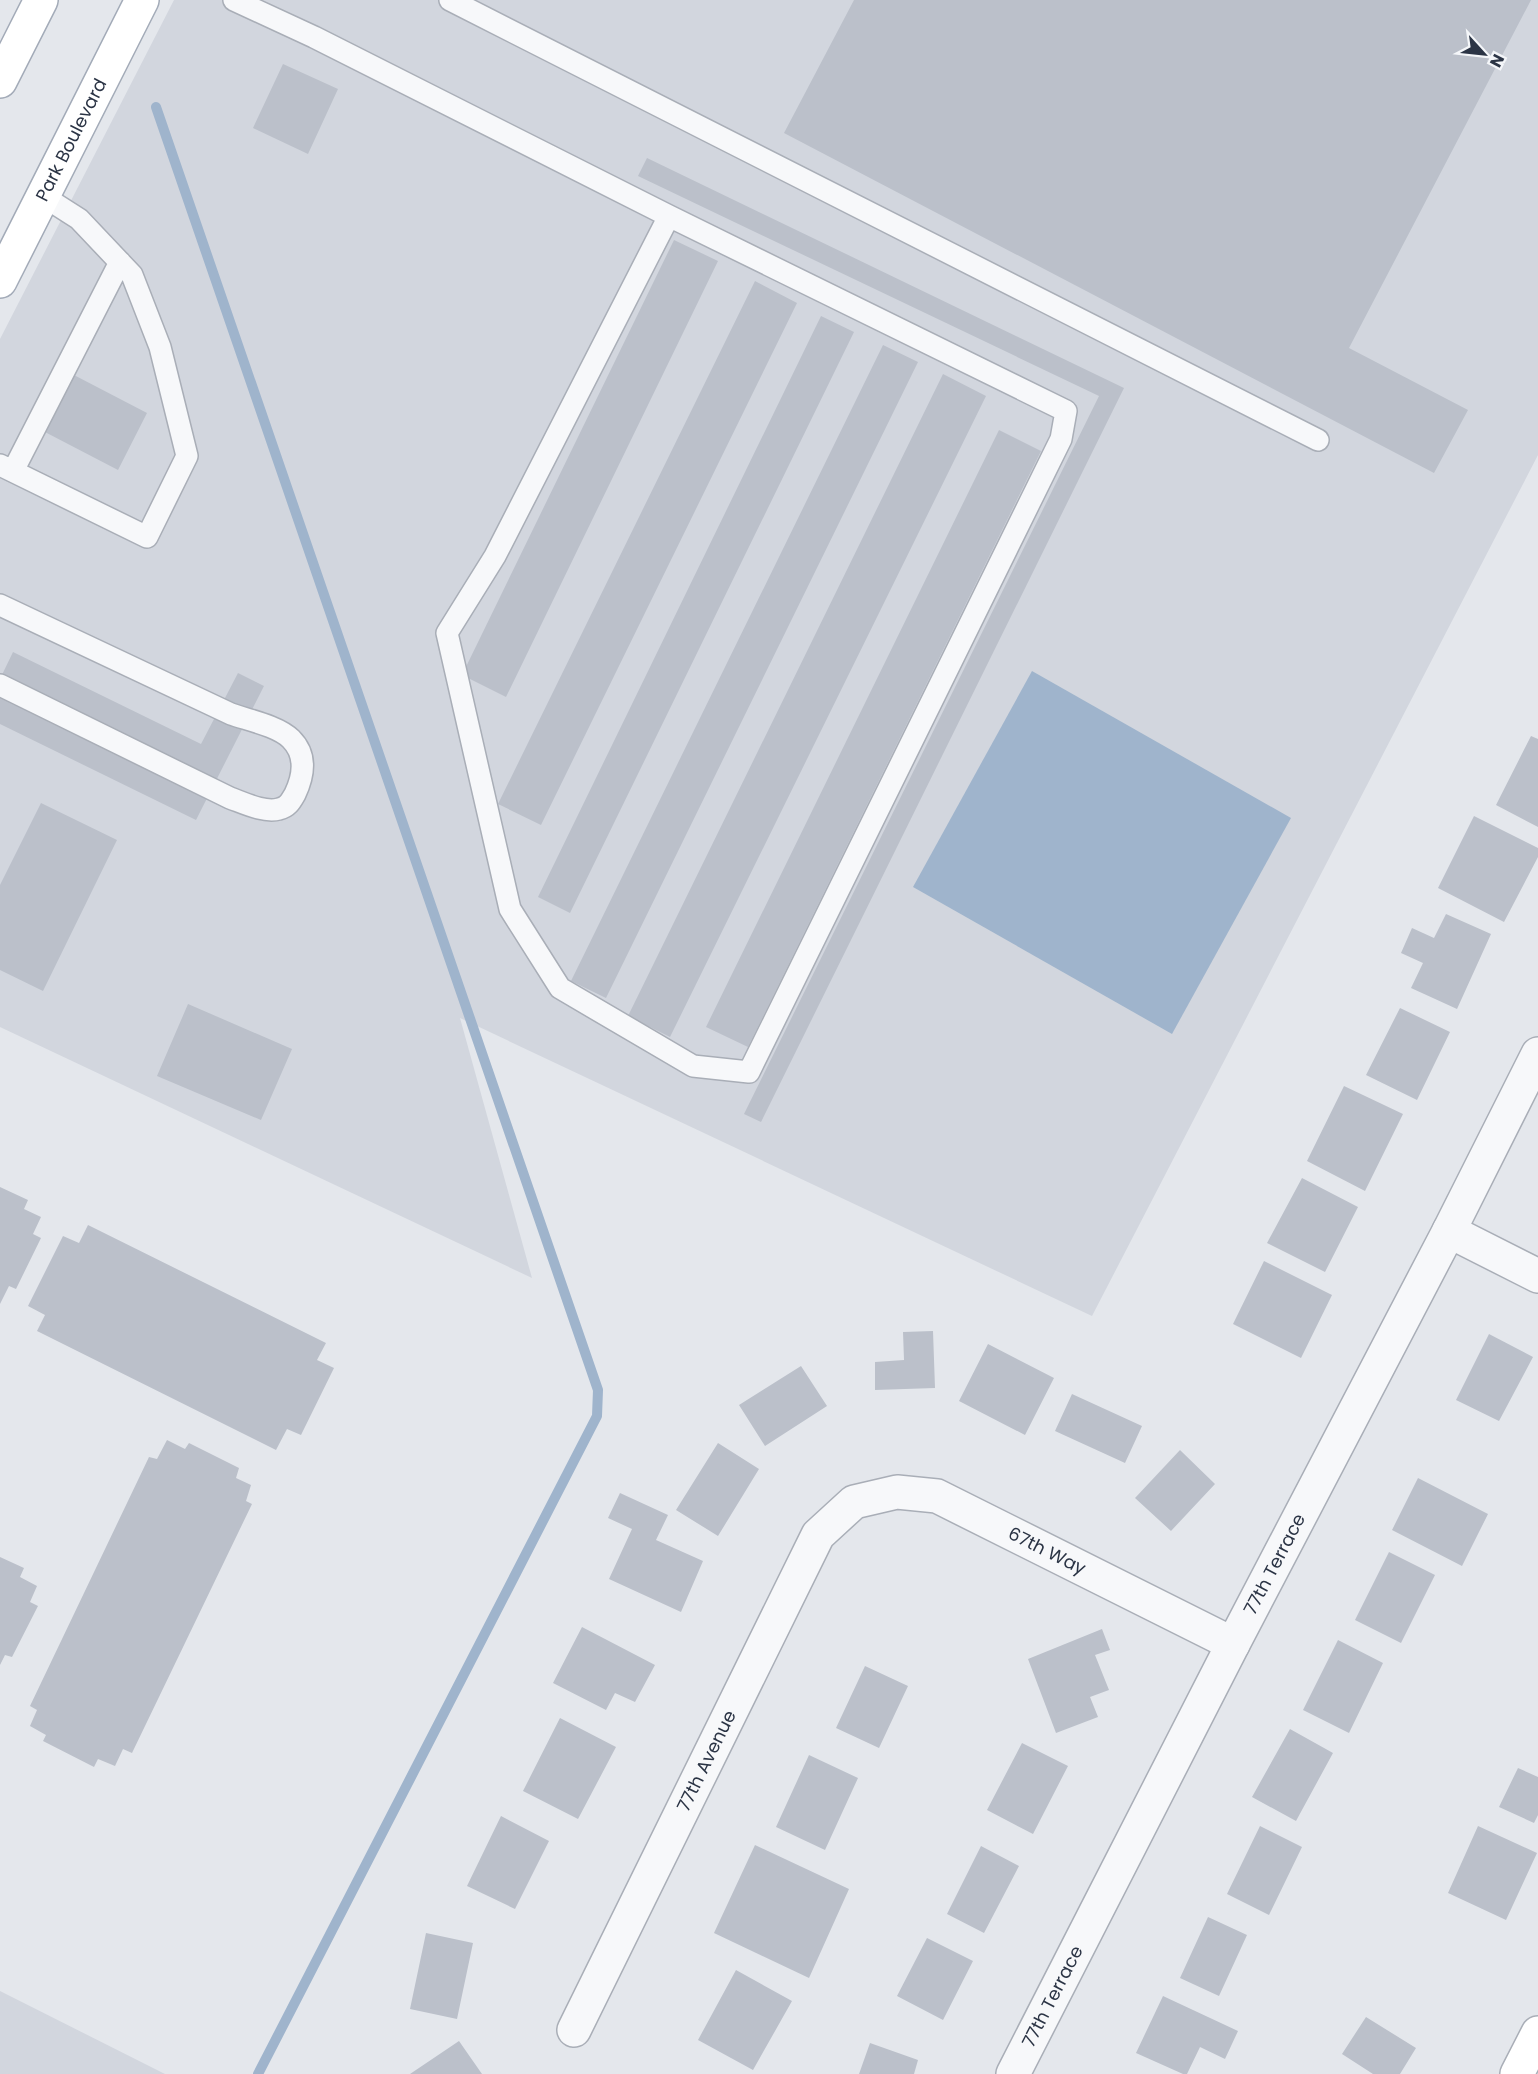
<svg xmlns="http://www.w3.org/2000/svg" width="1538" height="2074" viewBox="0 0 1538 2074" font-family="Poppins,sans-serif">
<rect width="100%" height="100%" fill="#e4e7ec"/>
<!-- built -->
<path fill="#d2d6de" d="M174,0h1364v455l-446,861 -632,-298 72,260 -532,-251v-688z
M0,1991l165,83h-165z"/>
<!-- water -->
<path fill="#9fb4cc" d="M1032,671l259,147 -119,216 -259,-147z"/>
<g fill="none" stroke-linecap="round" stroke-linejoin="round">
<!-- stream -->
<path stroke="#9fb4cc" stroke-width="10" d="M156,107l442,1283 -1,26 -339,658"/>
</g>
<!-- building -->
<path fill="#bbc0ca" d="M854,0h677l-182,348 119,62 -34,63 -650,-340z
M283,64l55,25 -30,65 -55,-26z
M647,158l477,230 -363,734 -17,-8 355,-718 -461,-220z
M674,240l44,21 -212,436 -44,-22z
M755,281l42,22 -256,522 -43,-21z
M821,316l33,16 -284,581 -32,-16z
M883,345l35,17 -312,636 -35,-17z
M72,374l75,39 -29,57 -75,-39z
M943,374l43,22 -316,641 -42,-21z
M999,430l42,21 -293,596 -42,-20z
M13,652l188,92 37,-71 26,13 -68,134 -196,-96v-45z
M1531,736l7,3v88l-42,-22z
M41,803l76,37 -74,151 -43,-21v-85z
M1474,816l64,32v9l-34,65 -66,-34z
M1446,914l45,20 -34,75 -46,-21 12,-25 -22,-10 11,-25 22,10z
M188,1004l104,45 -31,71 -104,-44z
M1400,1008l50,24 -33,68 -51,-25z
M1344,1086l59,28 -38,77 -58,-30z
M1302,1178l56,29 -33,65 -58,-29z
M0,1187l28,13 -4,9 17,8 -8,17 8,4 -25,51 -7,-3 -9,18z
M88,1225l238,118 -9,17 17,8 -33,67 -14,-6 -11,21 -239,-119 8,-16 -17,-9 35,-70 16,7z
M1264,1261l68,34 -31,63 -68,-34z
M933,1331l2,57 -60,2v-28l29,-2 -1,-28z
M1489,1334l44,23 -34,64 -43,-21z
M988,1344l66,34 -29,57 -66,-34z
M801,1366l26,40 -62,40 -26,-41z
M1072,1394l70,32 -17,37 -70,-32z
M167,1440l18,9 4,-6 50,25 -3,10 15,7 -5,16 6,3 -120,249 -9,-4 -8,17 -17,-7 -4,8 -51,-26 3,-6 -16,-9 7,-16 -7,-4 119,-249 8,2z
M718,1443l41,26 -41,67 -42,-26z
M1180,1450l35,34 -44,47 -36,-33z
M1418,1478l70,36 -26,52 -70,-36z
M620,1493l48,22 -12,25 47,21 -22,51 -72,-33 23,-50 -24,-11z
M1389,1552l46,23 -34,68 -46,-23z
M0,1557l24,11 -4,9 17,9 -7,16 8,4 -26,51 -7,-2 -5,10z
M582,1627l73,38 -20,37 -20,-9 -9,17 -53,-27z
M1102,1629l8,21 -15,5 14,35 -19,7 8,20 -42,16 -28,-74z
M1338,1640l45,23 -34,70 -46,-23z
M865,1666l43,20 -29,62 -43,-20z
M560,1718l56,29 -38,72 -55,-28z
M1290,1729l43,24 -37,68 -44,-24z
M1022,1743l46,23 -35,68 -46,-24z
M809,1755l49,23 -33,72 -49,-23z
M1518,1768l20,9v38l-4,8 -35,-16z
M501,1816l48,25 -34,68 -48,-23z
M1260,1826l42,21 -33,68 -42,-21z
M1478,1826l59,27 -31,67 -58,-27z
M755,1845l94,44 -40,89 -95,-45z
M981,1846l38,20 -35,67 -37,-19z
M1208,1917l39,18 -28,61 -39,-18z
M426,1933l47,10 -16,76 -47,-10z
M927,1938l46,23 -30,59 -46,-24z
M736,1970l56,31 -39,69 -55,-30z
M1163,1996l75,35 -13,28 -25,-12 -13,27h-4l-47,-21z
M1366,2017l50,31 -16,26h-27l-31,-20z
M459,2041l23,33h-72z
M870,2043l48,17 -4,14h-55z"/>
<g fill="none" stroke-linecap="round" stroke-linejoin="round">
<defs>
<path id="lane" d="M234,0l80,37 355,179 397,195 -5,28 -312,633 -56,-6 -133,-78 -50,-79 -63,-276 48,-77 174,-340
M450,0l868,440
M0,465l147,72 40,-81 -27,-109 -28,-72 -53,-56 -36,-23
M13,471l107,-209
M0,605l231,109c17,6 47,12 60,25 16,16 13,36 4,55 -4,7 -7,13 -16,15 -15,4 -35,-6 -49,-11l-230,-113"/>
<g id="street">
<path d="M1449,1231l89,45"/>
<path id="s1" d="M574,2030l244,-495 36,-33 43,-10 40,4 296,148"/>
<path id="s2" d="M1013,2074l220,-430 216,-413 89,-177"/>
</g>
<path id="secondary" d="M1517,2074l21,-41"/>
<g id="primary">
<path d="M0,81l41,-81"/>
<path id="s3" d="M0,281l142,-281"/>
</g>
</defs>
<!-- lane casing -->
<use href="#lane" stroke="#a9aeb7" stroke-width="24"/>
<!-- street casing -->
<use href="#street" stroke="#a9aeb7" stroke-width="36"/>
<!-- secondary casing -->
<use href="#secondary" stroke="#a9aeb7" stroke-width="36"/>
<!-- primary casing -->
<use href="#primary" stroke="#a3abb8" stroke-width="36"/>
<!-- lane -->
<use href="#lane" stroke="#f7f8fa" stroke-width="21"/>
<!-- street -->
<use href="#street" stroke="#f7f8fa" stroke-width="33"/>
<!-- secondary -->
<use href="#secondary" stroke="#fff" stroke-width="33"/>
<!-- primary -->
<use href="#primary" stroke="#fff" stroke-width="33"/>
</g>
<g text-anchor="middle" stroke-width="4.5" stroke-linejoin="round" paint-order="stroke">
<!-- street labels -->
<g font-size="18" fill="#2b3445" stroke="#f4f6f9">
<text dy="6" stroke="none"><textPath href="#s3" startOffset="158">Park Boulevard</textPath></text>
<text dy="6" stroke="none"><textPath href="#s1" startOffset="808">67th Way</textPath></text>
<text dy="6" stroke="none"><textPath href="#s2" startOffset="573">77th Terrace</textPath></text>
<text dy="6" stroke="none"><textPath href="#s1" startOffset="300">77th Avenue</textPath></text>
<text dy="6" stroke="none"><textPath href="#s2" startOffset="87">77th Terrace</textPath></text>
</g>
</g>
<!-- north arrow -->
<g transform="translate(1484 54) rotate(117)" stroke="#f4f6f9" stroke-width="4.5" paint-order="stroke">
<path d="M0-4.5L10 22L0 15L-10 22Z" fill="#2b3445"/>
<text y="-9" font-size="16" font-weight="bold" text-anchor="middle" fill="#2b3445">N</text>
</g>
</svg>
